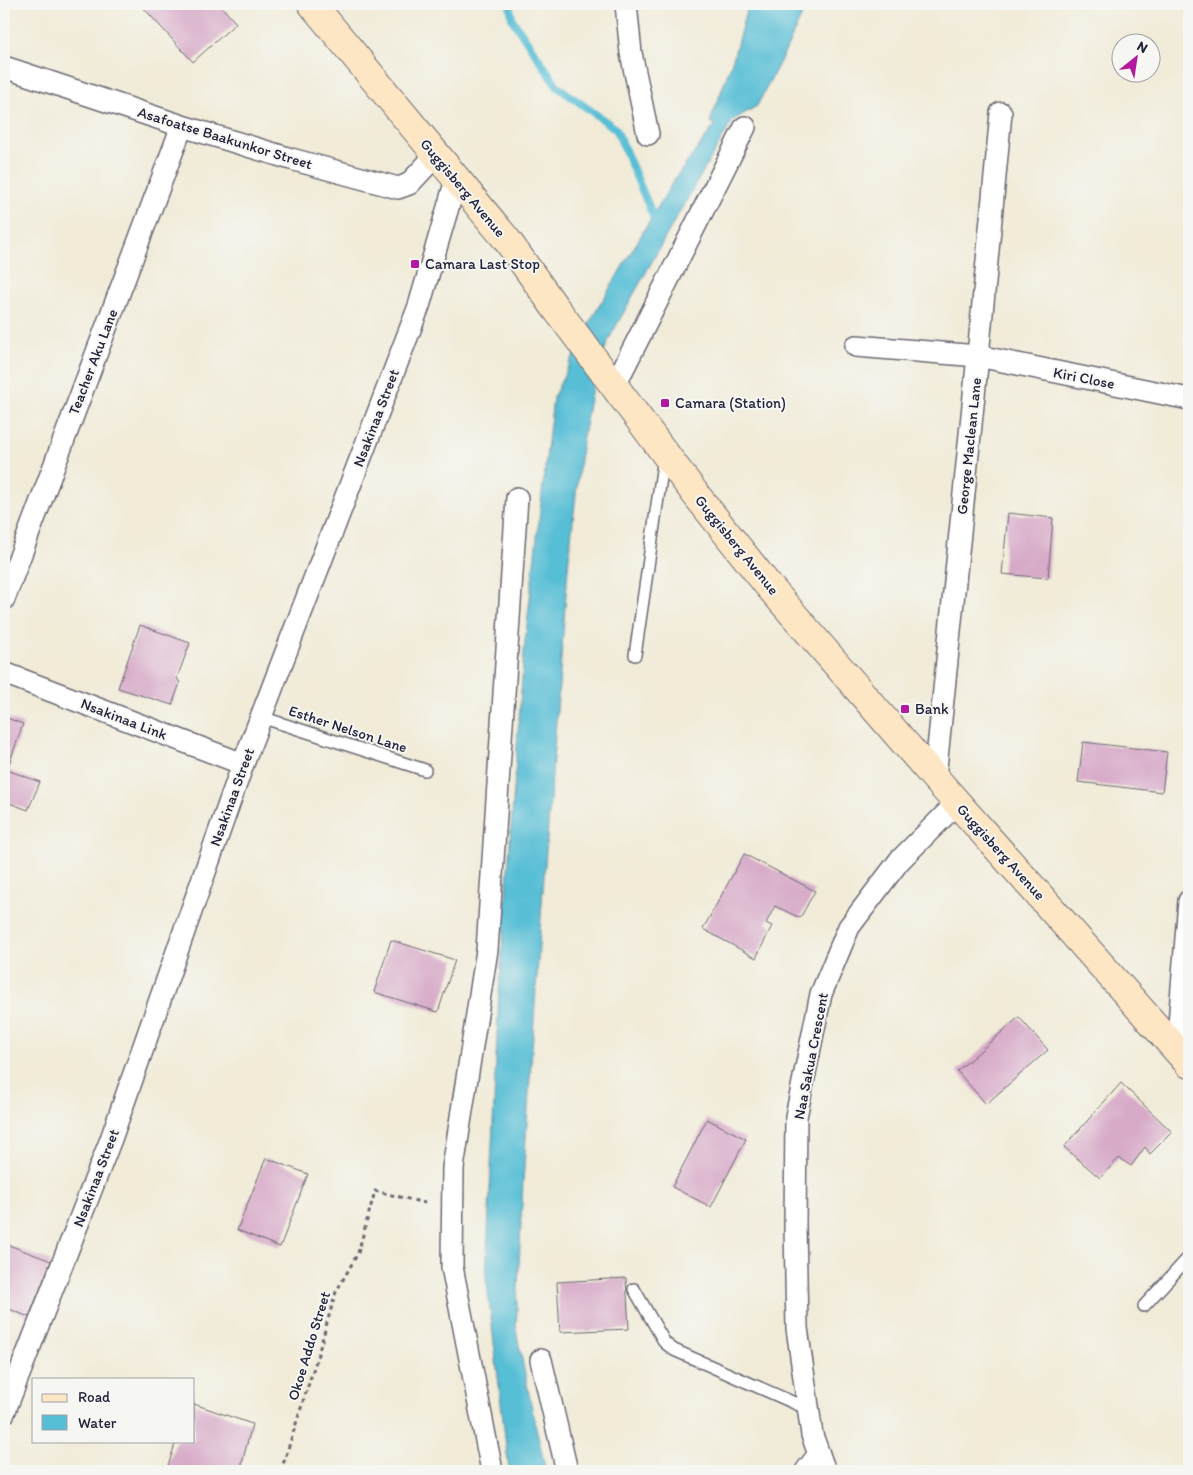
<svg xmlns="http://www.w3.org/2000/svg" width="1193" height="1475" viewBox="0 0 1193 1475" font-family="Itim,sans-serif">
<rect width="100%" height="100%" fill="#f6f6f2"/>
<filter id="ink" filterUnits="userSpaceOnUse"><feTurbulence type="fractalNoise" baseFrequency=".02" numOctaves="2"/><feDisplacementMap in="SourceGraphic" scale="10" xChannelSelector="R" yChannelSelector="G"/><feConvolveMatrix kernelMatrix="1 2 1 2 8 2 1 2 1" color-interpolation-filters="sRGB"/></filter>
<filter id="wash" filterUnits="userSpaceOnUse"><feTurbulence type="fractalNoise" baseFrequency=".0096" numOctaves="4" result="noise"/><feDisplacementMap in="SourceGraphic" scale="20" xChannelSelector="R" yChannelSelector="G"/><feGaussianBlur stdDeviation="1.12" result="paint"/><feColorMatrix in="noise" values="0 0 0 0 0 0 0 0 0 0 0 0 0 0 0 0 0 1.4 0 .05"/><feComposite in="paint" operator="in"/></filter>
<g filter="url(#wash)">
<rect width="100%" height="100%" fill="#f1ebd8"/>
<!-- water -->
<path fill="#57bed5" stroke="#3c7088" d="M748,4h59l-21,46 -29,56 -24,14 -58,100 -66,119 -16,44 -11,59 -13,114 -27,346 -19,280 -7,148 19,93 11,48h-37l-23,-196 13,-282 25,-343 29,-252 39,-80 82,-138 41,-55 -5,-3 23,-63z"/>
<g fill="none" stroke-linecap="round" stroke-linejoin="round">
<!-- stream -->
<path stroke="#57bed5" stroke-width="8" d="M510,4l2,15 46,68 58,42 37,87"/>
</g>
<g id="blocks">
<!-- building -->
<path fill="#d7aac8" d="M140,4h79l17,19 -43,39z
M1008,513l45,5 -5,60 -46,-4z
M4,514l6,3 -6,14z
M140,625l50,18 -13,35 3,5 -8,22 -54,-17z
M4,717l19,7 -16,46 33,12 -12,28 -24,-9z
M1083,742l84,10 -5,40 -84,-10z
M744,854l71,37 -15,27 -25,-12 -9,17 6,3 -16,32 -53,-29z
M391,940l64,20 -17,52 -64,-20z
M1019,1017l29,33 -62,54 -29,-33z
M1121,1083l51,49 -22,22 -5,-7 -14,19 -12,-8 -19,20 -36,-31z
M707,1119l39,20 -35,68 -39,-20z
M266,1158l42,16 -28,73 -43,-17z
M6,1244l45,17 -22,56 -25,-10v-57z
M626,1278l3,51 -69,3 -3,-50z
M194,1404l58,20 -12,47h-65l-8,-2 9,-28h18z"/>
</g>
</g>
<g filter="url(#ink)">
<use href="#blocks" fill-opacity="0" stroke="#6a6872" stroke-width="1"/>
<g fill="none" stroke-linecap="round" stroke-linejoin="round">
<defs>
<path id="service" d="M635,655l29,-198
M261,717l164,53
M634,1289l31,54 9,7 134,59
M1144,1306l45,-49"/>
<path id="minor" d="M626,4l5,49 17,81
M4,67l178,59 109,33 107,29 11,-4 27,-29
M856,346l122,10 211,43
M615,385l130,-258
M4,599l178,-473
M4,673l239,91
M935,778l43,-422 23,-243
M1177,1049l12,-148
M541,1360l26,111
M4,1413l107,-274 132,-375 176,-458 37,-126
M492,1471l-40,-204 1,-99 34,-218 30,-452
M806,1471l13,-17
M825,1471l-13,-36 -15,-107 -2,-102 1,-109 25,-123 28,-67 50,-66 58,-58"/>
<path id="secondary" d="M312,4l195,236 47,66 143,190 70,88 168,194 254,286"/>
</defs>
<!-- service casing -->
<use href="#service" stroke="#6a6872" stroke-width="14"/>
<!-- minor casing -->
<use href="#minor" stroke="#6a6872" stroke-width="24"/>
<!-- secondary casing -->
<use href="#secondary" stroke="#6a6872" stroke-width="30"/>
<!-- path -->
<path stroke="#6a6872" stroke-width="3" stroke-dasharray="4 4" stroke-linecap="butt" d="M281,1471l35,-110 20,-69 22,-39 17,-62 54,13"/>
<!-- service -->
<use href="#service" stroke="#fff" stroke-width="11"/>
<!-- minor -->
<use href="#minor" stroke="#fff" stroke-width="21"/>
<!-- secondary -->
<use href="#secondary" stroke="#fce6c4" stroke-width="28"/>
</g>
</g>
<!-- markers -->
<g fill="#b5179e" stroke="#f6f6f2" stroke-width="2">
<rect x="410" y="259" width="10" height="10" rx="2.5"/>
<rect x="660" y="398" width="10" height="10" rx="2.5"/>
<rect x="900" y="704" width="10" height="10" rx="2.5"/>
</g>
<g text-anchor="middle" stroke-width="4" stroke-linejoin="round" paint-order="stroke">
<!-- street labels -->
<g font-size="15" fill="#22223b" stroke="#f6f6f2">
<text transform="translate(225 138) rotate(17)" y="5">Asafoatse Baakunkor Street</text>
<text transform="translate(463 188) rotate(50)" y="5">Guggisberg Avenue</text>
<text transform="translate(93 362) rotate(-69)" y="5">Teacher Aku Lane</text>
<text transform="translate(1084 378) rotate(11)" y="5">Kiri Close</text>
<text transform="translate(376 418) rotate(-69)" y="5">Nsakinaa Street</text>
<text transform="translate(969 446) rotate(-84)" y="5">George Maclean Lane</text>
<text transform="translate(737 545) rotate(51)" y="5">Guggisberg Avenue</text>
<text transform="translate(124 719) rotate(21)" y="5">Nsakinaa Link</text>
<text transform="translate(348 729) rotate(18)" y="5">Esther Nelson Lane</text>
<text transform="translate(232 797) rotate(-70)" y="5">Nsakinaa Street</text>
<text transform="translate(1001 852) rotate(48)" y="5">Guggisberg Avenue</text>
<text transform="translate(811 1056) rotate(-79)" y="5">Naa Sakua Crescent</text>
<text transform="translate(96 1178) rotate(-69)" y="5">Nsakinaa Street</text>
<text transform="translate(309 1346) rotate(-73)" y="5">Okoe Addo Street</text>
</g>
<!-- poi labels -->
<g font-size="15" fill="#22223b" stroke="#f6f6f2" text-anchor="start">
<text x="425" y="269">Camara Last Stop</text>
<text x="675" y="408">Camara (Station)</text>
<text x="915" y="714">Bank</text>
</g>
</g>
<!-- margin -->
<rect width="1193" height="1475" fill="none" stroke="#f6f6f2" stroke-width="20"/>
<!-- legend -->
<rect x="32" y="1378" width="162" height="65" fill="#f6f6f2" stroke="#a1a1a9"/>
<rect x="42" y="1394" width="25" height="8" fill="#fce6c4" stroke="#a1a1a9"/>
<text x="78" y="1402" font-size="15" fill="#22223b">Road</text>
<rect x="42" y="1415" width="25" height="15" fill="#57bed5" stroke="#a1a1a9"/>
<text x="78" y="1428" font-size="15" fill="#22223b">Water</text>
<!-- north arrow -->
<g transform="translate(1136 58) rotate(30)"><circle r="24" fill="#f6f6f2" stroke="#a1a1a9"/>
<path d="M0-4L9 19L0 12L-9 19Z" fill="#b5179e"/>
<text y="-8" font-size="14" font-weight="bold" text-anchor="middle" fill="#22223b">N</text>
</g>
</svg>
